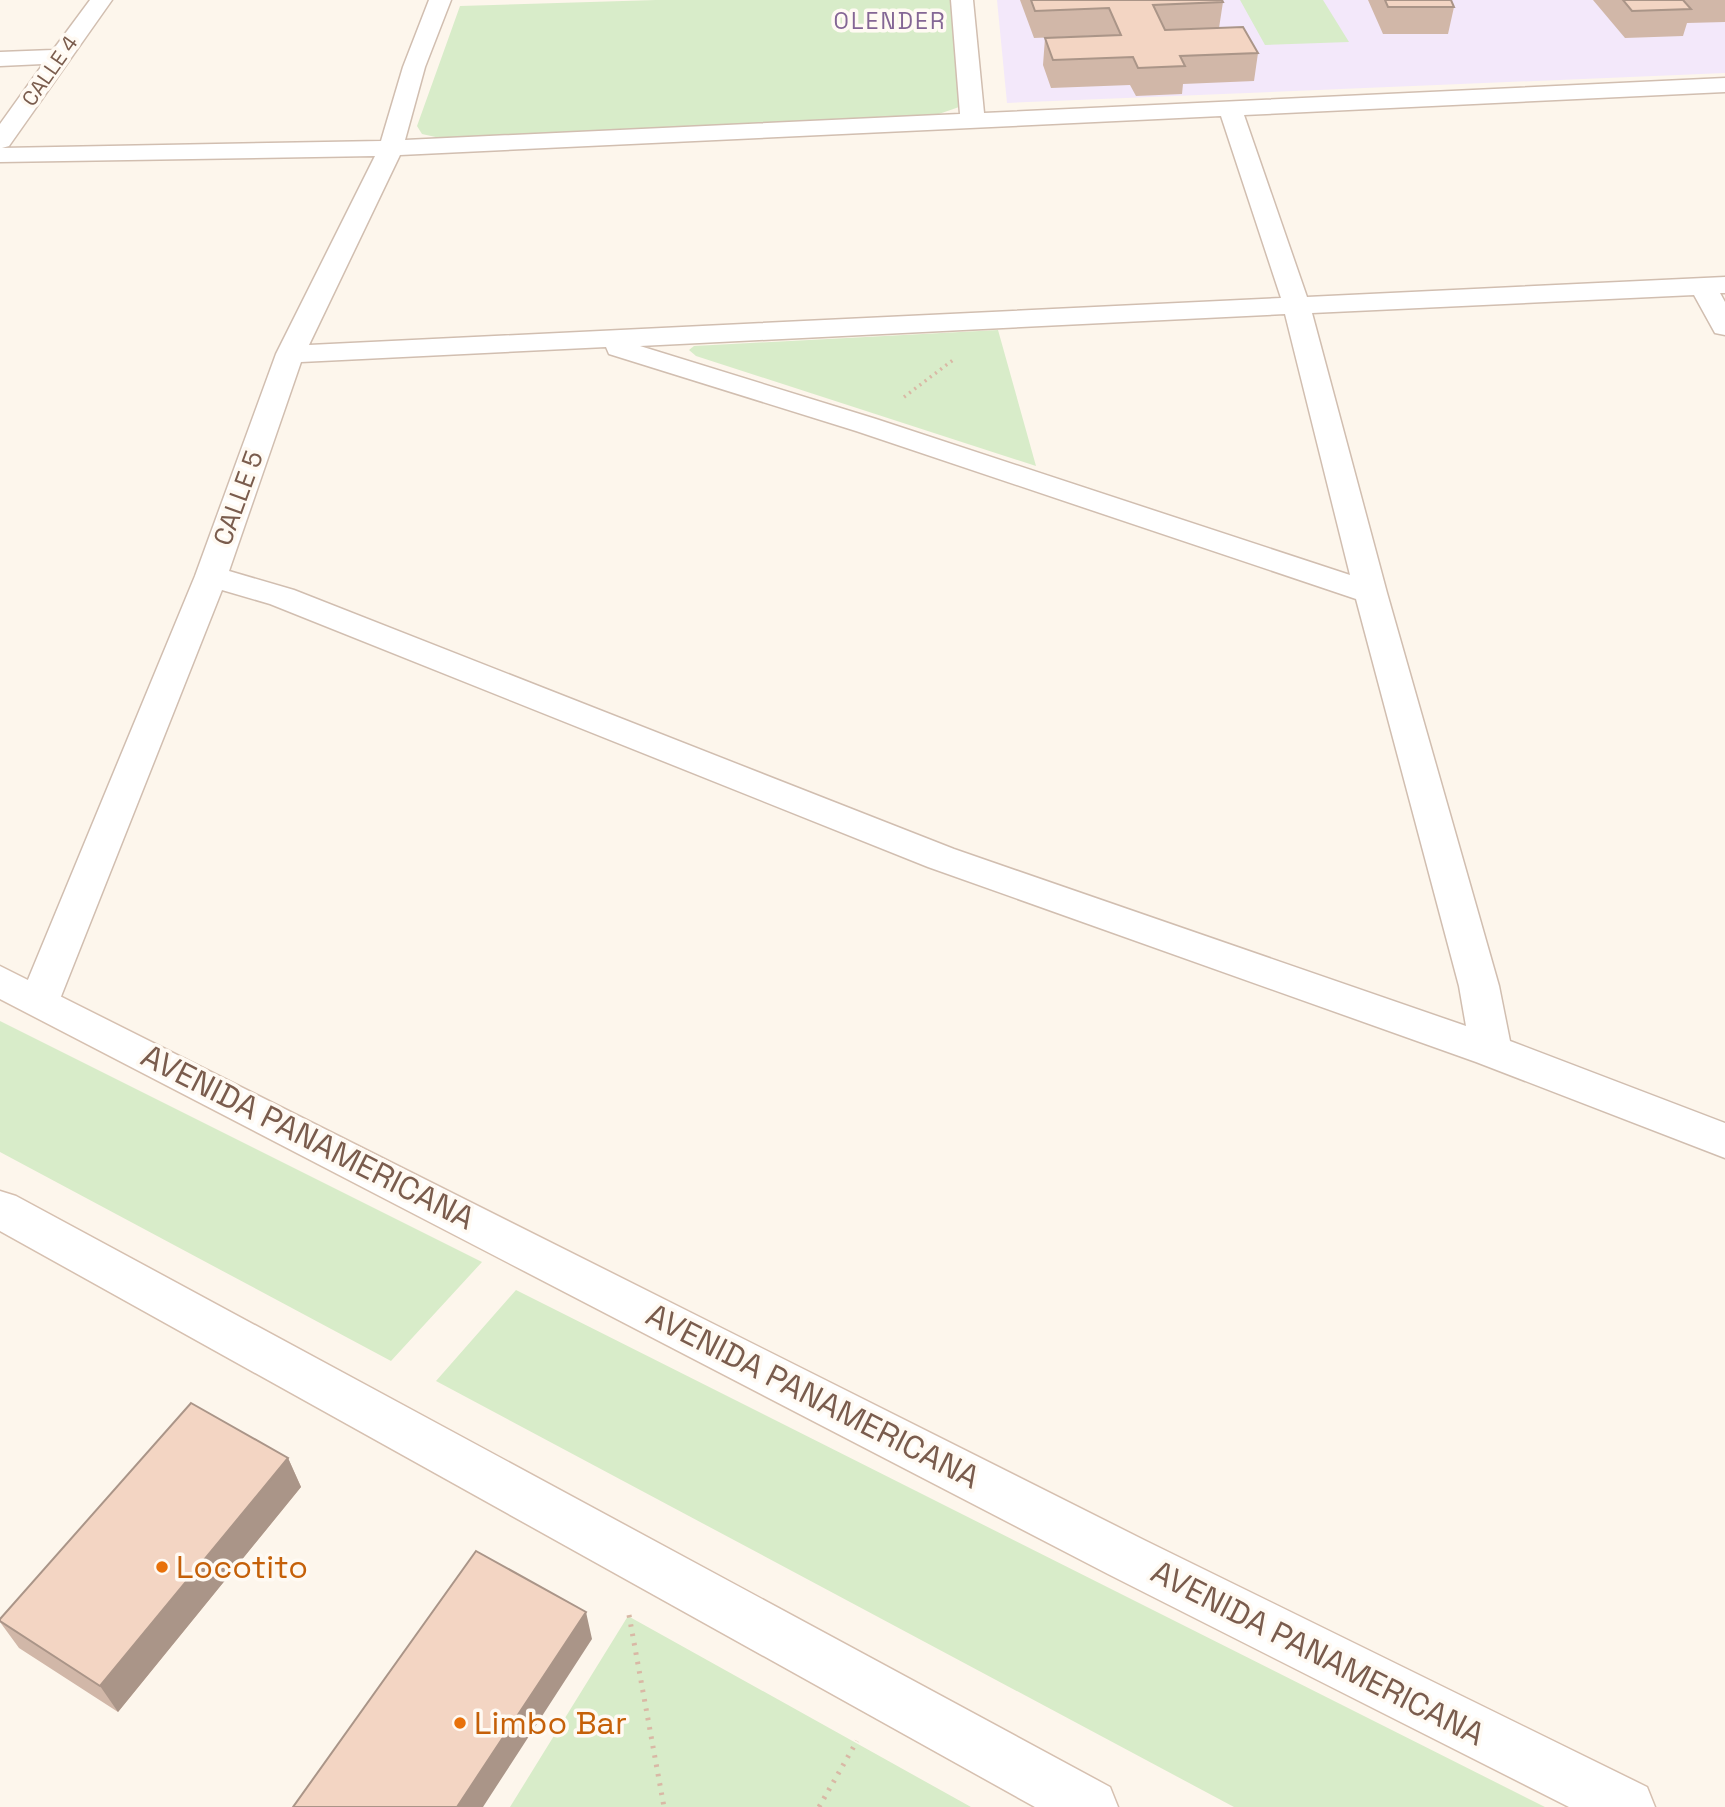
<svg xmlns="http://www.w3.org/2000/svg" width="1725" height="1807" viewBox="0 0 1725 1807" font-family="'Space Grotesk',sans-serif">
<rect width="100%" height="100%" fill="#fdf6ec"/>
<!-- education -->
<path fill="#f3e8fa" d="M997,0h728v73l-718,30z"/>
<!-- green -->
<path fill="#d8ecc9" d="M656,0h296l10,106 -29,10 -493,22 -18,-4 -5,-8 43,-120z
M1240,0h83l26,42 -84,3z
M998,330l38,136 -340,-110 -7,-6 5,-4z
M0,1021l482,241 -91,99 -391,-209z
M516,1290l1029,517h-311l-798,-426z
M628,1616l343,191h-461z"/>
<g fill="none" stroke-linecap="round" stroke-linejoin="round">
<defs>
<path id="street" d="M90,0h22l-103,146 -7,2 379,-7 22,-74 26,-67h22l-26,67 -20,73 555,-26 -9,-114h22l11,113 741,-35v14l-481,23 63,182 418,-20v16h-5l5,9v33l-10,-2 -21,-38 -382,18 75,280 112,393 11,55 215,82v35l-249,-96 -548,-195 -658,-263 -48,-14 -162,409 -6,11 -14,4 -14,-4 -6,-11 175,-423 81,-222 99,-198 -375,6v-38l43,-60 -43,2v-14l53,-2zM1221,116l60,182 -972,47 91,-190zM1285,314l65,261 -474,-156 -236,-73zM606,347l3,7 247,77 500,168 103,387 7,40 -512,-177 -660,-259 -65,-19 72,-209z"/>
<path id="secondary" d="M0,966l1144,574 503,247 8,20h-86l-461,-233 -1108,-575z
M0,1191l16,5 1094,591 8,20h-83l-1035,-576z"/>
</defs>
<!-- street casing -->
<use href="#street" stroke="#d1beb0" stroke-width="3"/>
<!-- secondary casing -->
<use href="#secondary" stroke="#d6c0b0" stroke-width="3"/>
<!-- path-far1 -->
<path stroke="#d9b8a5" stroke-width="3.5" stroke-dasharray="2 4.5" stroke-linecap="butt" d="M904,397l49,-37"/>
<!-- path -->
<path stroke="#d9b8a5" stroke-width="5" stroke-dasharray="2.5 7" stroke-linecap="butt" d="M629,1615l35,192
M819,1807l38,-66"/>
<!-- street -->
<use href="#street" fill="#fff" fill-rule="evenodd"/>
<!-- secondary -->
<use href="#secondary" fill="#fff" fill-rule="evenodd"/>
</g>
<!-- wall -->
<path fill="#d1b7a8" d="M1020,0h202l1,2 -4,26 39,25 -4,28 -71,3 -1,10 -46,2 -6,-11 -79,3 -8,-23 2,-27 62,-3 -73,3z
M1368,0h83l3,7 -6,27h-65z
M1593,0h132v22l-38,1 -4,13 -58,2z
M288,1458l13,29 -183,225 -99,-64 -19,-26v-3z"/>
<!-- shaded-wall -->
<path fill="#aa9588" d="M288,1458l13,29 -183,225 -18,-26z
M586,1612l6,27 -109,168h-26z"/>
<!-- building -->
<path fill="#f3d5c3" stroke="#aa9588" stroke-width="2" d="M1031,0h191l1,2 -70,3 12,25 78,-3 15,26 -78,3 5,10 -47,2 -5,-11 -80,3 -8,-22 76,-3 -12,-27 -74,3z
M1385,0h66l3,7h-66z
M1623,0h60l8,9 -59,2z
M191,1403l97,55 -188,228 -100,-65v-2z
M476,1551l110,61 -129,195h-164z"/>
<!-- markers -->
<g fill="#e8710a" stroke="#fffaf3" stroke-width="2.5">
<circle cx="162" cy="1567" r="7"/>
<circle cx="460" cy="1723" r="7"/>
</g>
<g text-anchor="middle" stroke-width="7" stroke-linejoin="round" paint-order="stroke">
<!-- far-street labels -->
<g font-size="21" fill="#7a5c4d" stroke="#fffaf3">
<text transform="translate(50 71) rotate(-55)" y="7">CALLE 4</text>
</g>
<!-- far-neighbourhood labels -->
<g font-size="23" letter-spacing="2" fill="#846695" stroke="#fffaf3">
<text x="890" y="29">OLENDER</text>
</g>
<!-- street labels -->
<g font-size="26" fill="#7a5c4d" stroke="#fffaf3">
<text transform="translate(238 498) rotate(-70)" y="9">CALLE 5</text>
</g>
<!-- near-street labels -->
<g font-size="32" fill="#7a5c4d" stroke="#fffaf3">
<text transform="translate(308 1137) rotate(27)" y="11">AVENIDA PANAMERICANA</text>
<text transform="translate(813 1396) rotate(27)" y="11">AVENIDA PANAMERICANA</text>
<text transform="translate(1318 1653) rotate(27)" y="11">AVENIDA PANAMERICANA</text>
</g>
<!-- near-food labels -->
<g font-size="32" fill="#c56008" stroke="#fffaf3" text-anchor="start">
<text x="176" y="1578">Locotito</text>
<text x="474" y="1734">Limbo Bar</text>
</g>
</g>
</svg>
